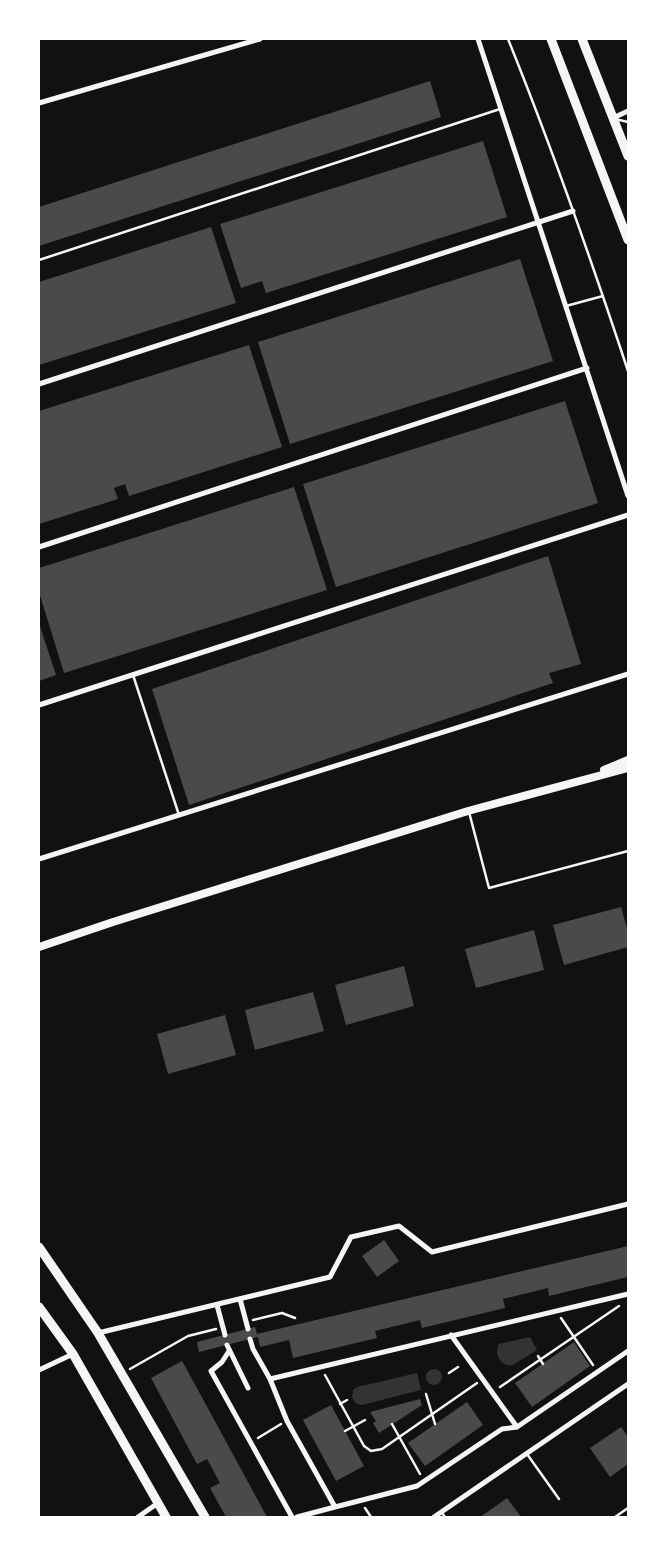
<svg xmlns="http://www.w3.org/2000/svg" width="667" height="1556" viewBox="0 0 667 1556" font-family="'Fira Sans Condensed',sans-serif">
<rect width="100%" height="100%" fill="#111"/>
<!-- water -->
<path fill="#333" d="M530,1337l7,13 -24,15c-11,3 -20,-11 -14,-21z
M426 1377a8 8 0 1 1 16 0a8 8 0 1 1-16 0Z
M417,1373l4,17 -59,15 -5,-1 -5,-6 1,-8 4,-3z"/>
<!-- building -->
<path fill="#4a4a4a" d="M430,81l11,36 -402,129v-39z
M483,141l24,76 -241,76 -4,-12 -21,7 -21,-64z
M211,227l25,76 -197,62v-83z
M520,259l33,102 -263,83 -32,-102z
M249,345l33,102 -153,49 -4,-12 -11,4 4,11 -79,25v-113z
M565,401l33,102 -262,84 -33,-103z
M294,487l33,103 -263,83 -25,-81v-24z
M548,556l33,108 -32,9 4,10 -364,122 -37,-116z
M39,623l17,52 -17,6z
M621,907l7,25v15l-64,18 -11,-40z
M534,930l10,40 -68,18 -11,-39z
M404,966l10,40 -68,19 -11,-40z
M313,992l11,39 -69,19 -10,-40z
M225,1015l11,40 -68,19 -11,-40z
M384,1240l15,21 -22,16 -15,-21z
M628,1246v31l-79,19 -1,-8 -45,11 2,9 -83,20 -2,-8 -45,11 2,7 -84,20 -4,-18 -29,7 -2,-10 -59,15 -2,-10 58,-15 2,7z
M574,1342l16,24 -58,41 -17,-24z
M182,1361l4,7 81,149h-41l-16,-29 10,-5 -13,-24 -10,5 -46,-86z
M420,1399l2,6 -43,28 -6,-10 3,-2 -6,-9z
M467,1402l16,23 -58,41 -17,-23z
M331,1405l33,61 -28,15 -33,-61z
M621,1427l7,10v27l-18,13 -20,-29z
M507,1498l14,19h-41l13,-9z"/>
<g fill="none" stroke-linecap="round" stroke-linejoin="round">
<!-- path -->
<path stroke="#f5f5f5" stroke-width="2.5" d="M561,1318l32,47
M253,1320l29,-7 13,5
M538,1356l5,8
M130,1369l58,-33 28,-7
M449,1373l9,-6
M325,1375l39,71 7,5 11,-2 95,-66
M500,1387l119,-81
M426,1394l9,30
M340,1404l7,-4
M392,1424l28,50
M345,1431l20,-11
M258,1438l23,-14
M365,1508l6,9
M615,1517l13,-9"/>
<!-- service -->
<path stroke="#f5f5f5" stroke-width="2.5" d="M508,39c44,109 83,220 120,332
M615,119l13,3
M39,260l461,-151
M566,306l37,-10
M133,675l46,140
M469,812l20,76 139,-37
M527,1454l32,45
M442,1513l3,4"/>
<!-- minor -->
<path stroke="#f5f5f5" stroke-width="5" d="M478,39l150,457
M39,103l221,-64
M613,118l15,-7
M39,384l534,-173
M39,547l548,-179
M39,705l589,-190
M39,859l589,-185
M240,1299l8,30
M217,1305l8,30
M98,1333l232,-56 21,-40 48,-11 33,26 196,-48
M451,1335l66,92
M250,1339l3,10 17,30 17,42 48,86 -38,10
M227,1345l21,43
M229,1351l-7,11 -11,9 81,146
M39,1370l34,-16
M270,1379l358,-85
M335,1507l82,-21 85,-57 15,-2 111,-76
M138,1517l20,-14
M434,1517l194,-133"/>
<!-- secondary -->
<path stroke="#f5f5f5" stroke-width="8" d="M604,770l24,-10
M39,947l74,-25 355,-111 160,-43"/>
<!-- primary -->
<path stroke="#f5f5f5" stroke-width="9" d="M551,39l77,201
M582,39l46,117
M39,1247l59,86 107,184
M39,1307l34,47 93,163"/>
</g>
<!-- border -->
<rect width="667" height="1556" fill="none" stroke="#ffffff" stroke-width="80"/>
</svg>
